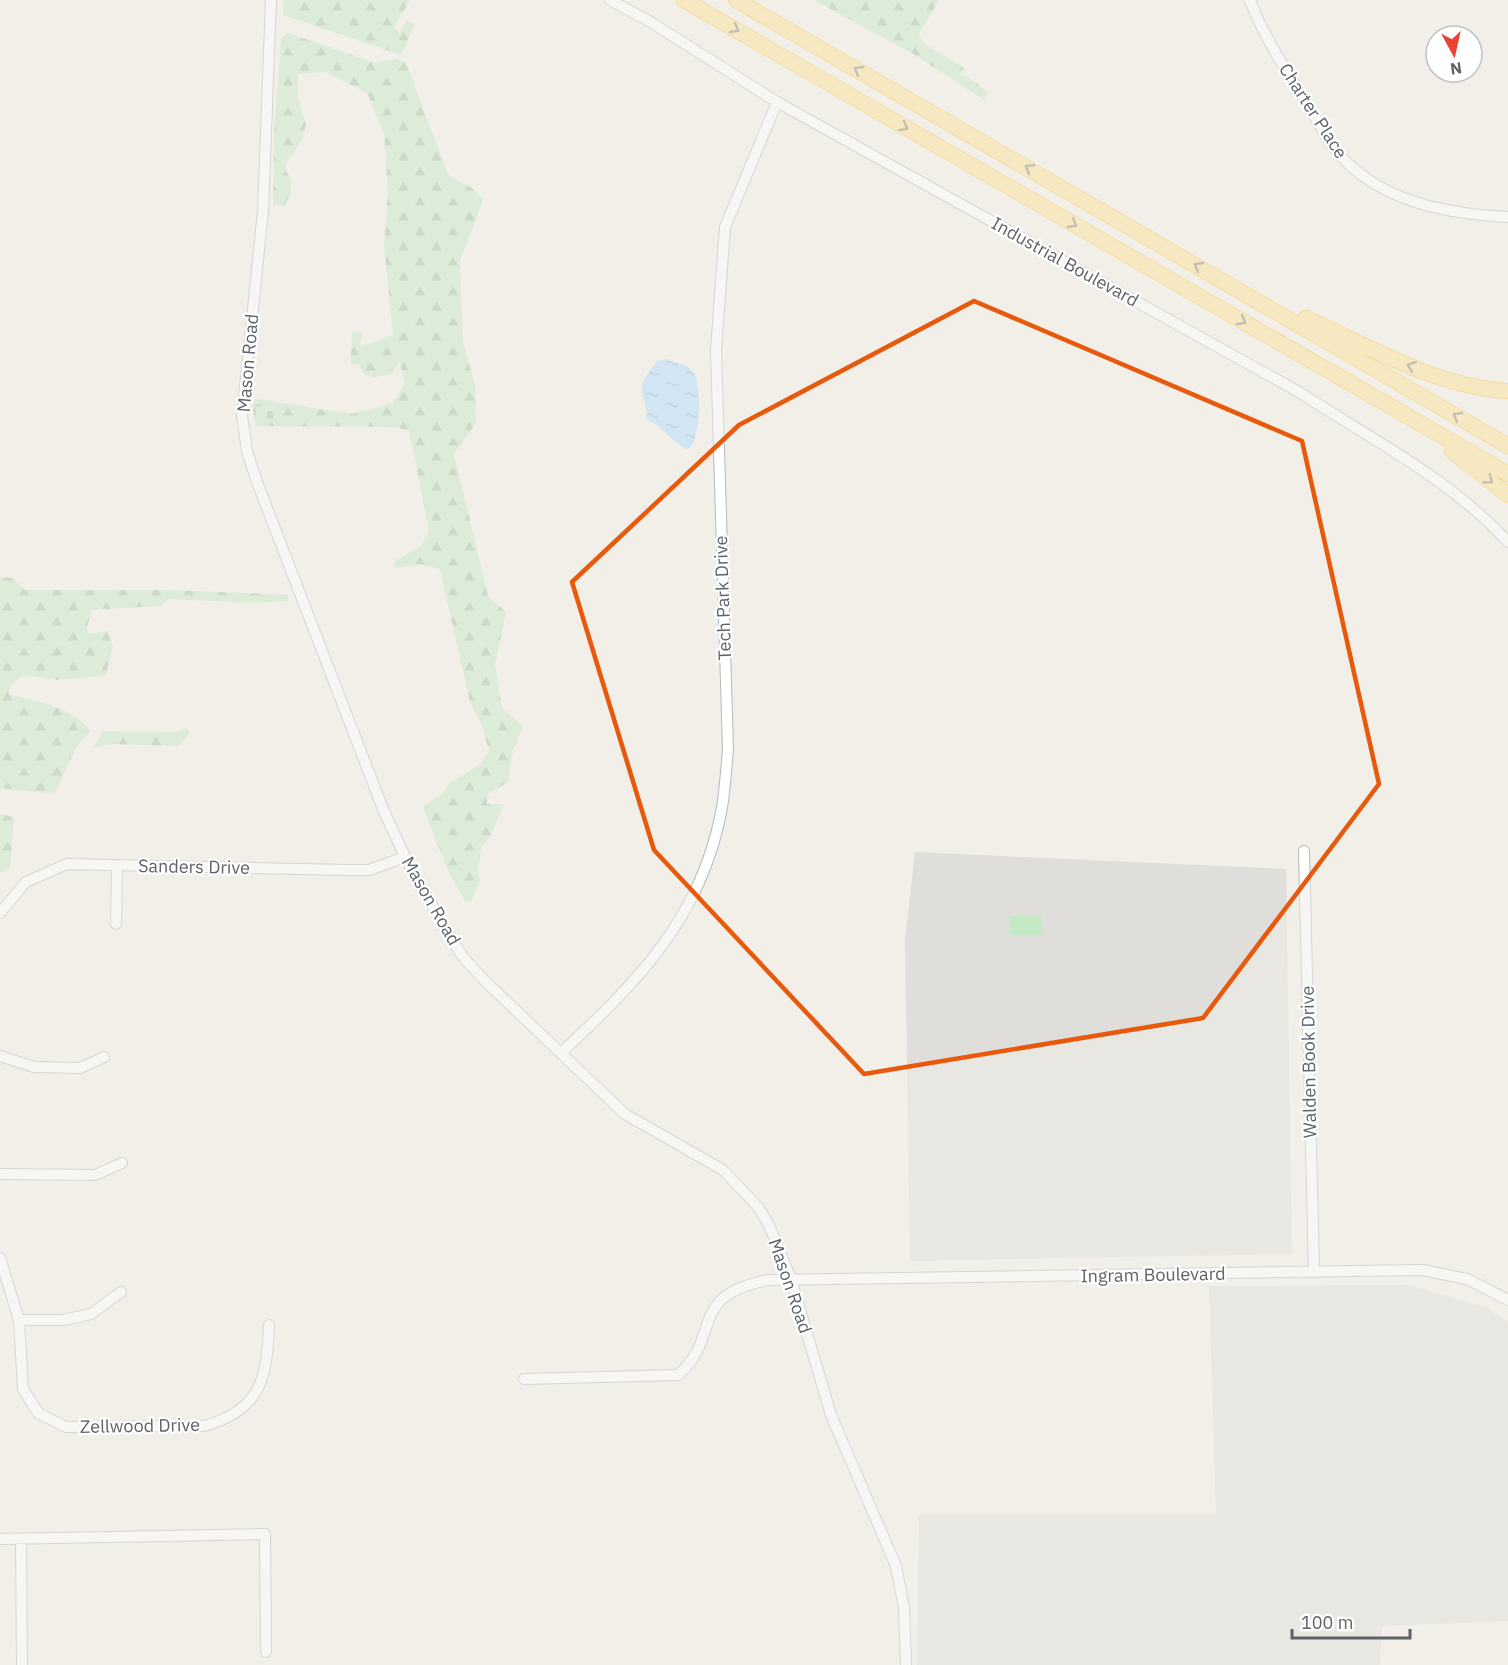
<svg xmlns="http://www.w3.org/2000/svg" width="1508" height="1665" viewBox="0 0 1508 1665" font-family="'IBM Plex Sans',sans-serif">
<defs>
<pattern id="forest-firs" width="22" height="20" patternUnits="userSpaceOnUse" patternTransform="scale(1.5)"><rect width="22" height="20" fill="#c5e8c5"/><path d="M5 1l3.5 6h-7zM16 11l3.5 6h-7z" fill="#a3c0a4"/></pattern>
<pattern id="cemetery-stones" width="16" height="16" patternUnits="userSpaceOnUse" patternTransform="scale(1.5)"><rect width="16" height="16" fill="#c5e8c5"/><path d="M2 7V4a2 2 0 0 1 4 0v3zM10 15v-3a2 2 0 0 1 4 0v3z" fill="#a3c0a4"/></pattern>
<pattern id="water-ripples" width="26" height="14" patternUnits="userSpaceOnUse" patternTransform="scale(1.5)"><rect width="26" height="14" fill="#aadaff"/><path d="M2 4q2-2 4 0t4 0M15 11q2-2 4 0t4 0" fill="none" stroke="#8eb4d2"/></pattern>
</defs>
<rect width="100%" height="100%" fill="#f1efe8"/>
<!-- industrial -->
<path fill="#e0deda" d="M915,852l371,17 6,385 -382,7 -5,-321z
M1409,1285l78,23 21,14v299l-126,5 -2,39h-463l2,-151h297l-7,-228z"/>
<!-- grass -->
<path fill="#c5e8c5" d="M1010,916h32v19h-32z"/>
<!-- forest -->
<path fill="url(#forest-firs)" d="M284,0h126l-16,27 6,6 6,-13 9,4 -14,31 -118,-40z
M814,0h125l-20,34 4,9 41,25 -3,6 16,9 11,10 -4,7 -69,-45z
M288,33l88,30 20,-4 10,4 42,112 23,12 12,13 -23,61 3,82 12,42 1,38 -22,31 34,142 18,16 -11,53 7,43 21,18 -10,24 -5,32 -21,13v9h17l-14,33 -8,10 -4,21 2,13 -9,21 -6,-1 -19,-35 -23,-59 21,-15 5,-9 29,-17 11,-15 -7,-26 -12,-23 -30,-133 -21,-5 -24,4v-7l26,-15 8,-15 -20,-101 -16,-3 -137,-1 -4,-21 5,-6 95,15 41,-11 12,-20 -6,-22 -7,13 -17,3 -10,-2 -6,-10 -8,-1 1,-33 10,1 -2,15 33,-12 -9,-90 4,-55 -4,-56 -17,-41 -41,-21 -28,2v25l8,25 -4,16 -16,23v8l5,8v15l-7,12 -11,-1 1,-72 7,-95z
M0,577l13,1 12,12h148l115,5v6l-34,2 -85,-4 -9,7 -69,4 -4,19 2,5 18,-3 6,15 -7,29 -50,5 -33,-5 -13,11 -1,8c27,8 65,13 81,37l-15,18 -20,45 -55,-6z
M186,728l4,5 -12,13 -67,-2 -18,4 10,-17 74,1z
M0,814l14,3 -4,52 -10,4z"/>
<!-- cemetery -->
<path fill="url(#cemetery-stones)" d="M274,401l2,18 -19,4 -2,-18z"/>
<!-- water -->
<path fill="url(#water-ripples)" d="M666,359c8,4 19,4 26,11 10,10 10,73 -4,79 -17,-5 -26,-26 -42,-29 4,-9 -5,-22 -4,-33 1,-10 10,-18 15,-26z"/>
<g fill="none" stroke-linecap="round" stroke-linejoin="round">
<defs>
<path id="minor" d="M271,0l-8,211 -21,205 5,35 10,31 126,327 22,48 41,73 17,27 24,26 138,131 98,56 35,37 11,18 22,54 40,136 65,151 8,42 2,57
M610,0l39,21 128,81 522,290c72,47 150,86 209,150
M1250,0c13,35 33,65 53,97 15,24 28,53 50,71 43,37 100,46 155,49
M1304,851l10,421
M0,913l26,-31 41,-18 280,6h22l36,-13
M116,924l1,-59
M562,1052c76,-71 138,-133 159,-239 4,-21 5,-43 7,-64l-12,-399 9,-123 52,-125
M0,1056l34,11 46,1 24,-11
M0,1174l95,1 27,-12
M0,1258l19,62 4,69 15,24 28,14 138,-1c57,-16 63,-47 65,-101
M19,1320h44l28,-6 30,-22
M524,1379l154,-4c45,-39 8,-79 90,-95l655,-10 44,9 41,21
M0,1539l265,-5 1,118
M21,1539l1,126"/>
<path id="highway" d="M684,0l824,474
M736,0l772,446
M1306,318c63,29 131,69 202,73
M1452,451l56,44"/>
</defs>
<!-- minor casing -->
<use href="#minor" stroke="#b5b8bc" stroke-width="12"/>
<!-- highway casing -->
<use href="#highway" stroke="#f9ab00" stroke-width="16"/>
<!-- minor -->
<use href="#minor" stroke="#fff" stroke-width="10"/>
<!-- highway -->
<use href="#highway" stroke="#fde293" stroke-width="15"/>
</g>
<!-- one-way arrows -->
<defs><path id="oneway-chevron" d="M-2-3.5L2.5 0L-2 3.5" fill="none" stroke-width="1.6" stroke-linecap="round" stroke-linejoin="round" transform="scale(1.5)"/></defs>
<g stroke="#8e8975">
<use href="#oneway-chevron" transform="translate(735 29) rotate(30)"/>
<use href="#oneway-chevron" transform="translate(858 70) rotate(-150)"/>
<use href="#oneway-chevron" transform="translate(904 127) rotate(30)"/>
<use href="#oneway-chevron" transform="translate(1029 168) rotate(-150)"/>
<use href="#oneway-chevron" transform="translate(1073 224) rotate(30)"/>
<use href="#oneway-chevron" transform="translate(1198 266) rotate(-150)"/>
<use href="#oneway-chevron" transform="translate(1242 321) rotate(30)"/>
<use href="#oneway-chevron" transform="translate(1411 366) rotate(-159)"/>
<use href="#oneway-chevron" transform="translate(1457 416) rotate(-150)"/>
<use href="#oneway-chevron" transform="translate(1489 480) rotate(38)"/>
</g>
<!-- marked area -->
<path d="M0 0H1508V1665H0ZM974,301l328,140 77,343 -176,234 -339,56 -210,-224 -82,-268 167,-157z" fill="#f1efe8" fill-opacity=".55" fill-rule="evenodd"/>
<path fill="none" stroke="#e8590c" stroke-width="4.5" stroke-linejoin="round" d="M974,301l328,140 77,343 -176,234 -339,56 -210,-224 -82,-268 167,-157z"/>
<g text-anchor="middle" stroke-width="4.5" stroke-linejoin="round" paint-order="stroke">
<!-- street labels -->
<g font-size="18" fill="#5f6368" stroke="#fff">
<text transform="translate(1313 111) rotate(57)" y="6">Charter Place</text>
<text transform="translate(1065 262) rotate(29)" y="6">Industrial Boulevard</text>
<text transform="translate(248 363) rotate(-85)" y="6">Mason Road</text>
<text transform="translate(723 598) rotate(-92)" y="6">Tech Park Drive</text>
<text transform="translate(194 867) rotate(1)" y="6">Sanders Drive</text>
<text transform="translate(431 901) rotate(60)" y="6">Mason Road</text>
<text transform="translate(1309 1062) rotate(-91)" y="6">Walden Book Drive</text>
<text transform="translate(1153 1275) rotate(-1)" y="6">Ingram Boulevard</text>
<text transform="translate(790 1286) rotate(71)" y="6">Mason Road</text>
<text transform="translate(140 1426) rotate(-1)" y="6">Zellwood Drive</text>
</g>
</g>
<!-- north arrow -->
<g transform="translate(1454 54) rotate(172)"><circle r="28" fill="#ffffff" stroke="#bfc1c3" stroke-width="1.5"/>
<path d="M0-4.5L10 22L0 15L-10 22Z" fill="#ea4335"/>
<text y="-9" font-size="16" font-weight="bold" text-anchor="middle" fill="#5f6368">N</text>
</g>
<!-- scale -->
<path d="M1292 1629v9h118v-9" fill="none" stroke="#5f6368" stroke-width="3"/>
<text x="1301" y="1629" font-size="18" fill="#5f6368" stroke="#ffffff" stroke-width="4.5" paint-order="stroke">100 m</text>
</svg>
